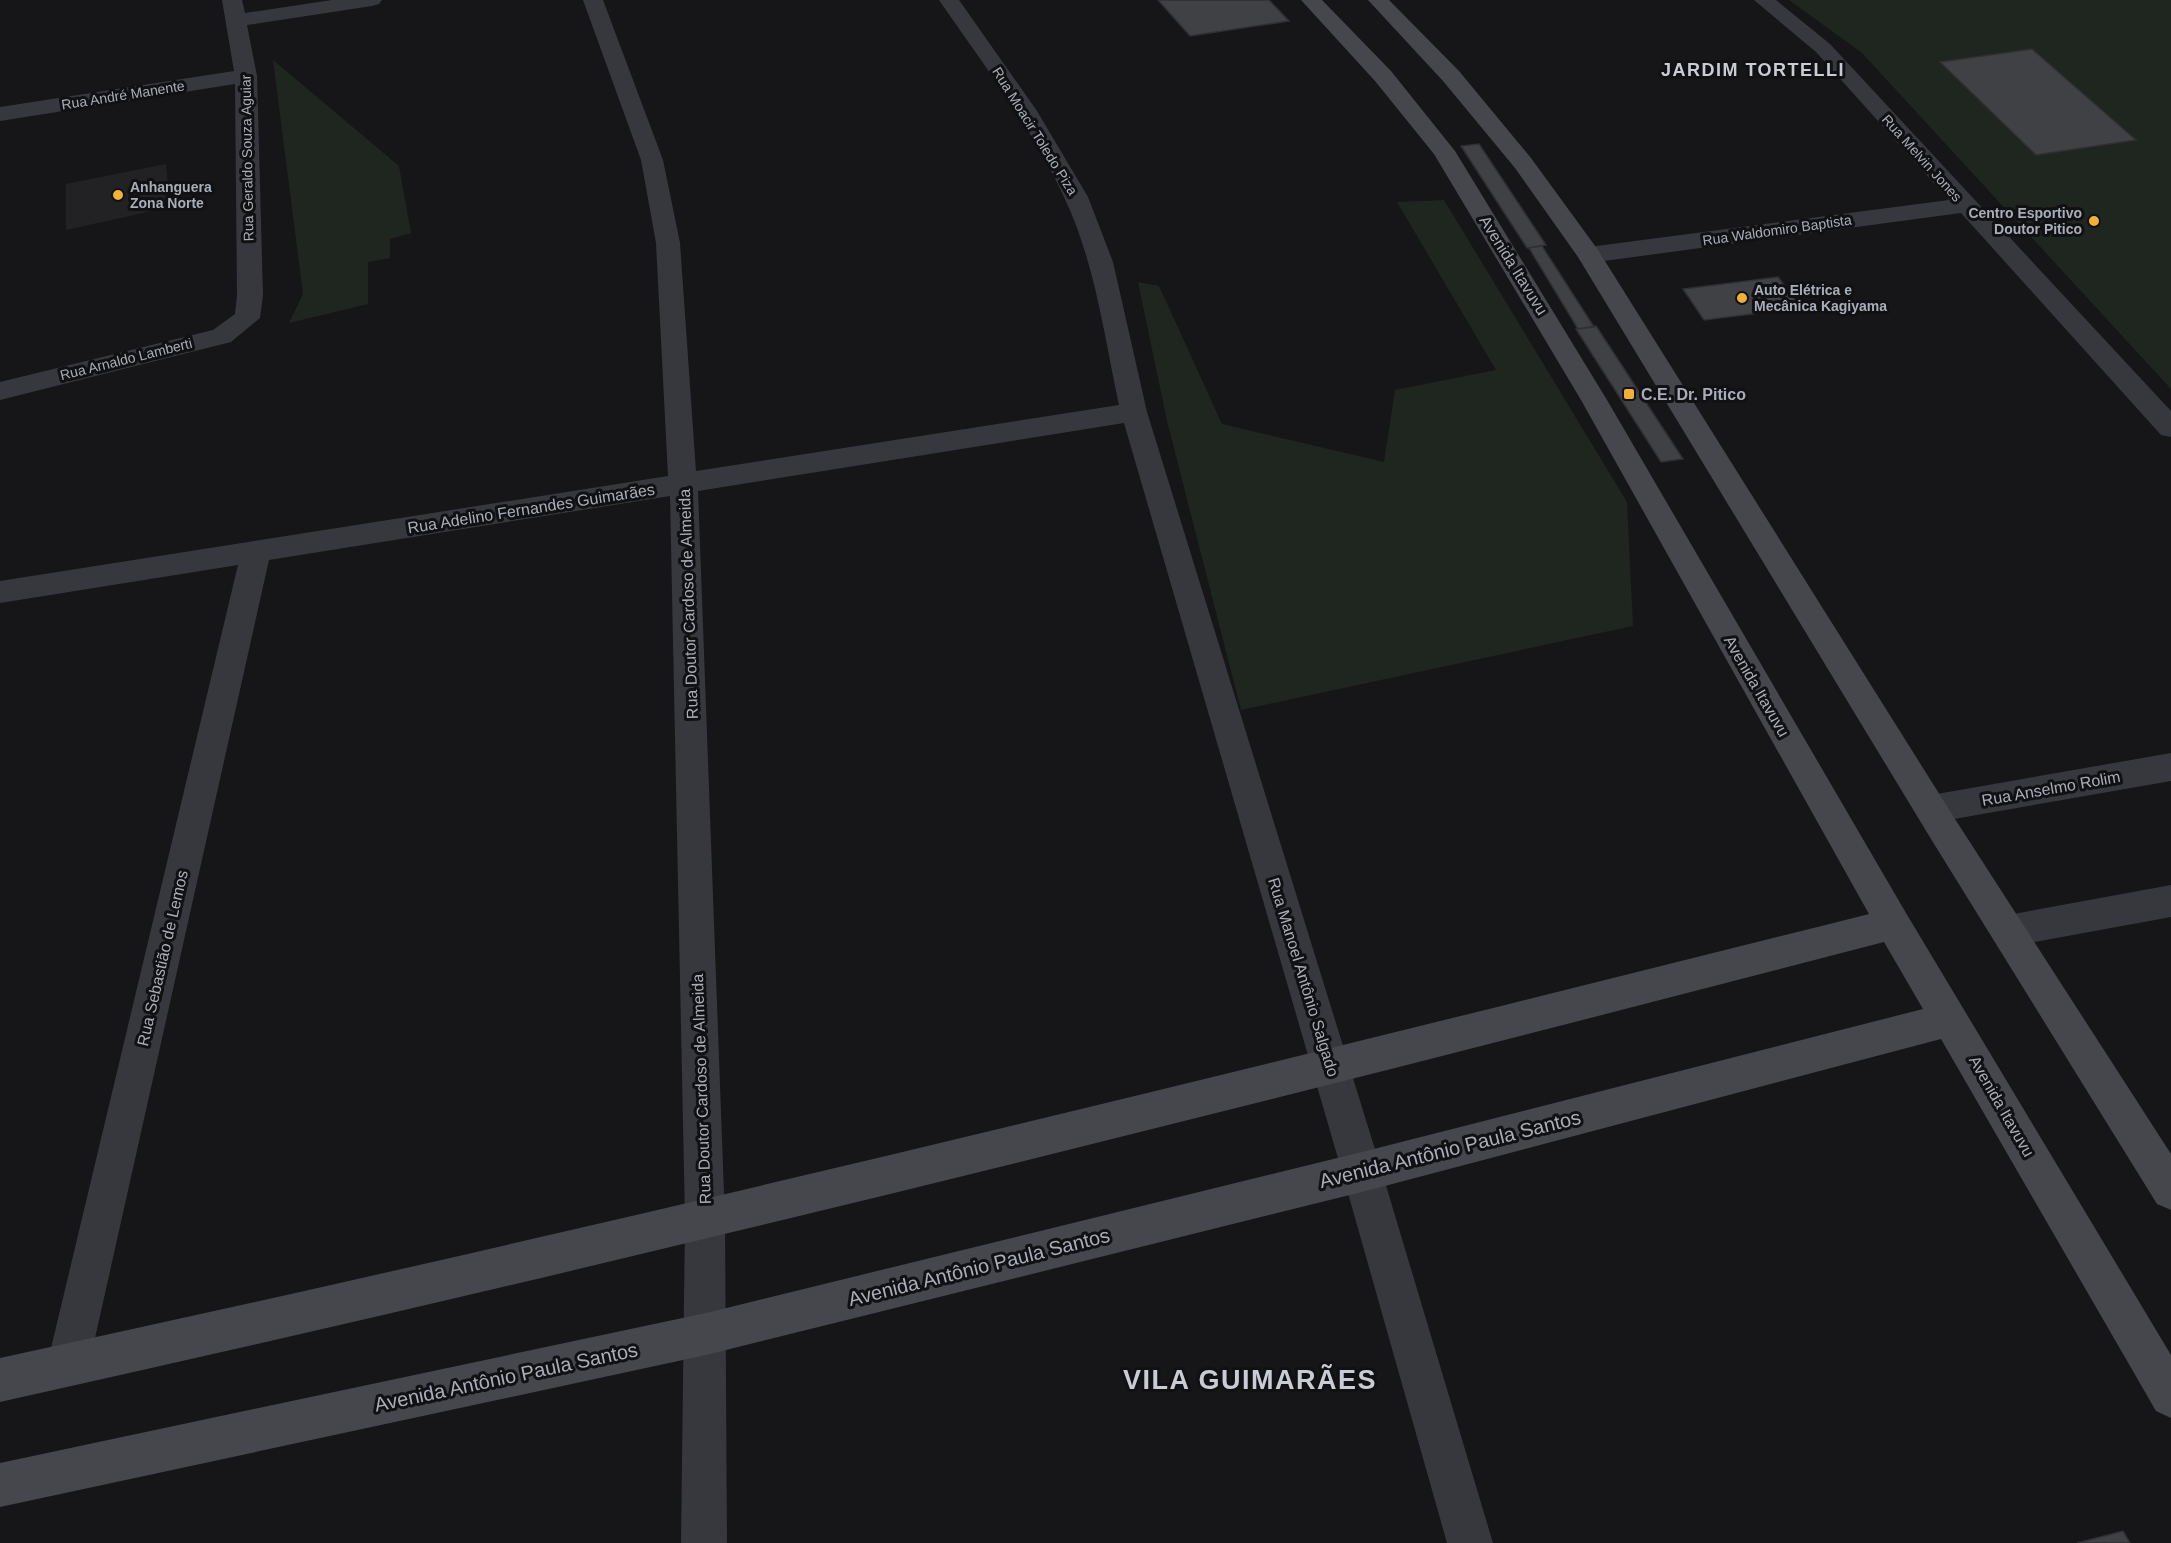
<svg xmlns="http://www.w3.org/2000/svg" width="2171" height="1543" viewBox="0 0 2171 1543" font-family="Helvetica,sans-serif">
<rect width="100%" height="100%" fill="#161618"/>
<!-- built -->
<path fill="#222225" d="M166,164l4,43 -104,23v-46z"/>
<!-- green -->
<path fill="#1e261f" d="M1789,0h382v389l-309,-336z
M273,60l126,106 12,67 -21,6v19l-22,4v42l-79,19 14,-29z
M1444,200l183,302 6,124 -392,84 -74,-289 -29,-139 21,4 63,138 162,38 11,-72 101,-20 -99,-168z"/>
<!-- building -->
<path fill="#404145" stroke="#303034" stroke-width="1.5" d="M1158,0h111l20,21 -99,15z
M2032,49l104,91 -100,15 -96,-93z
M1479,144l67,101 -19,3 -66,-102z
M1542,246l52,81 -16,2 -49,-81z
M1778,277l23,31 -97,12 -21,-31z
M1596,326l87,133 -22,3 -85,-133z
M2123,1531l7,12h-53z"/>
<g fill="none" stroke-linecap="round" stroke-linejoin="round">
<!-- street -->
<path fill="#37383d" fill-rule="evenodd" d="M222,0h20l3,13 87,-13h50l-3,4 -7,2 -125,19 10,51 6,219 -3,23 -29,24 -231,58v-18l213,-52 22,-16 2,-19 -2,-211 -235,37v-14l234,-36z
M583,0h20l60,160 17,83 16,228 423,-66c-15,-70 -24,-143 -55,-208 -32,-70 -81,-133 -125,-197h20l78,111 51,86 25,65 34,150 235,760 111,371h-46l-105,-371 -218,-749 -426,68 27,729 2,323h-46l4,-323 -15,-724 -401,64 -180,805 -6,15 -15,6 -15,-6 -6,-15 191,-800 -238,38v-22l668,-105 -12,-233 -15,-83z
M1754,0h22l54,44 341,367v26l-10,-2 -200,-222 -372,50 -9,-3 -3,-5 3,-5 9,-3 360,-47 -133,-148z
M2171,753v28l-240,42 -12,-4 -5,-10 5,-10 12,-4z
M2171,885v32l-163,30 -13,-5 -5,-11 5,-11 13,-5z"/>
<!-- secondary -->
<path fill="#45474d" fill-rule="evenodd" d="M1301,0h21l69,71 64,80 152,249 299,513 265,442v63l-15,-7 -215,-372 -579,153 -656,163 -706,152v-44l706,-150 656,-161 561,-143 -39,-67c-626,163 -1252,320 -1884,460v-44c626,-135 1248,-288 1869,-444l-288,-514 -147,-246 -59,-73z
M1368,0h21l70,71 72,87 67,92 357,569 216,335v56l-14,-6 -226,-365 -353,-582 -63,-89 -72,-87z"/>
</g>
<!-- markers -->
<g fill="#f2b134" stroke="#111113" stroke-width="2">
<circle cx="118" cy="195" r="6"/>
<circle cx="2094" cy="221" r="6"/>
<circle cx="1742" cy="298" r="6"/>
<rect x="1623" y="388" width="12" height="12" rx="3"/>
</g>
<g text-anchor="middle" stroke-width="6" stroke-linejoin="round" paint-order="stroke">
<!-- far-street labels -->
<g font-size="14" fill="#a8adb8" stroke="#111113">
<text transform="translate(123 95) rotate(-9)" y="5">Rua André Manente</text>
<text transform="translate(1035 131) rotate(58)" y="5">Rua Moacir Toledo Piza</text>
<text transform="translate(247 158) rotate(-91)" y="5">Rua Geraldo Souza Aguiar</text>
<text transform="translate(1922 158) rotate(48)" y="5">Rua Melvin Jones</text>
<text transform="translate(1777 230) rotate(-8)" y="5">Rua Waldomiro Baptista</text>
<text transform="translate(126 359) rotate(-14)" y="5">Rua Arnaldo Lamberti</text>
</g>
<!-- far-poi labels -->
<g font-size="14" font-weight="bold" fill="#a8adb8" stroke="#111113" text-anchor="start">
<text x="130" y="192">Anhanguera<tspan x="130" dy="16">Zona Norte</tspan></text>
<text x="2082" y="218" text-anchor="end">Centro Esportivo<tspan x="2082" dy="16">Doutor Pitico</tspan></text>
<text x="1754" y="295">Auto Elétrica e<tspan x="1754" dy="16">Mecânica Kagiyama</tspan></text>
</g>
<!-- street labels -->
<g font-size="16" fill="#a8adb8" stroke="#111113">
<text transform="translate(1514 265) rotate(58)" y="6">Avenida Itavuvu</text>
<text transform="translate(531 508) rotate(-9)" y="6">Rua Adelino Fernandes Guimarães</text>
<text transform="translate(688 604) rotate(-92)" y="6">Rua Doutor Cardoso de Almeida</text>
<text transform="translate(1757 686) rotate(60)" y="6">Avenida Itavuvu</text>
<text transform="translate(2051 788) rotate(-10)" y="6">Rua Anselmo Rolim</text>
<text transform="translate(162 958) rotate(-77)" y="6">Rua Sebastião de Lemos</text>
<text transform="translate(1304 977) rotate(73)" y="6">Rua Manoel Antônio Salgado</text>
<text transform="translate(701 1089) rotate(-92)" y="6">Rua Doutor Cardoso de Almeida</text>
<text transform="translate(2002 1106) rotate(60)" y="6">Avenida Itavuvu</text>
</g>
<!-- poi labels -->
<g font-size="16" font-weight="bold" fill="#a8adb8" stroke="#111113" text-anchor="start">
<text x="1641" y="400">C.E. Dr. Pitico</text>
</g>
<!-- far-district labels -->
<g font-size="18" font-weight="bold" letter-spacing="1.5" fill="#c9ccd4" stroke="#111113">
<text x="1753" y="76">JARDIM TORTELLI</text>
</g>
<!-- near-street labels -->
<g font-size="20" fill="#a8adb8" stroke="#111113">
<text transform="translate(1450 1149) rotate(-14)" y="7">Avenida Antônio Paula Santos</text>
<text transform="translate(979 1267) rotate(-14)" y="7">Avenida Antônio Paula Santos</text>
<text transform="translate(506 1377) rotate(-12)" y="7">Avenida Antônio Paula Santos</text>
</g>
<!-- near-district labels -->
<g font-size="27" font-weight="bold" letter-spacing="1.5" fill="#c9ccd4" stroke="#111113">
<text x="1250" y="1389">VILA GUIMARÃES</text>
</g>
</g>
</svg>
